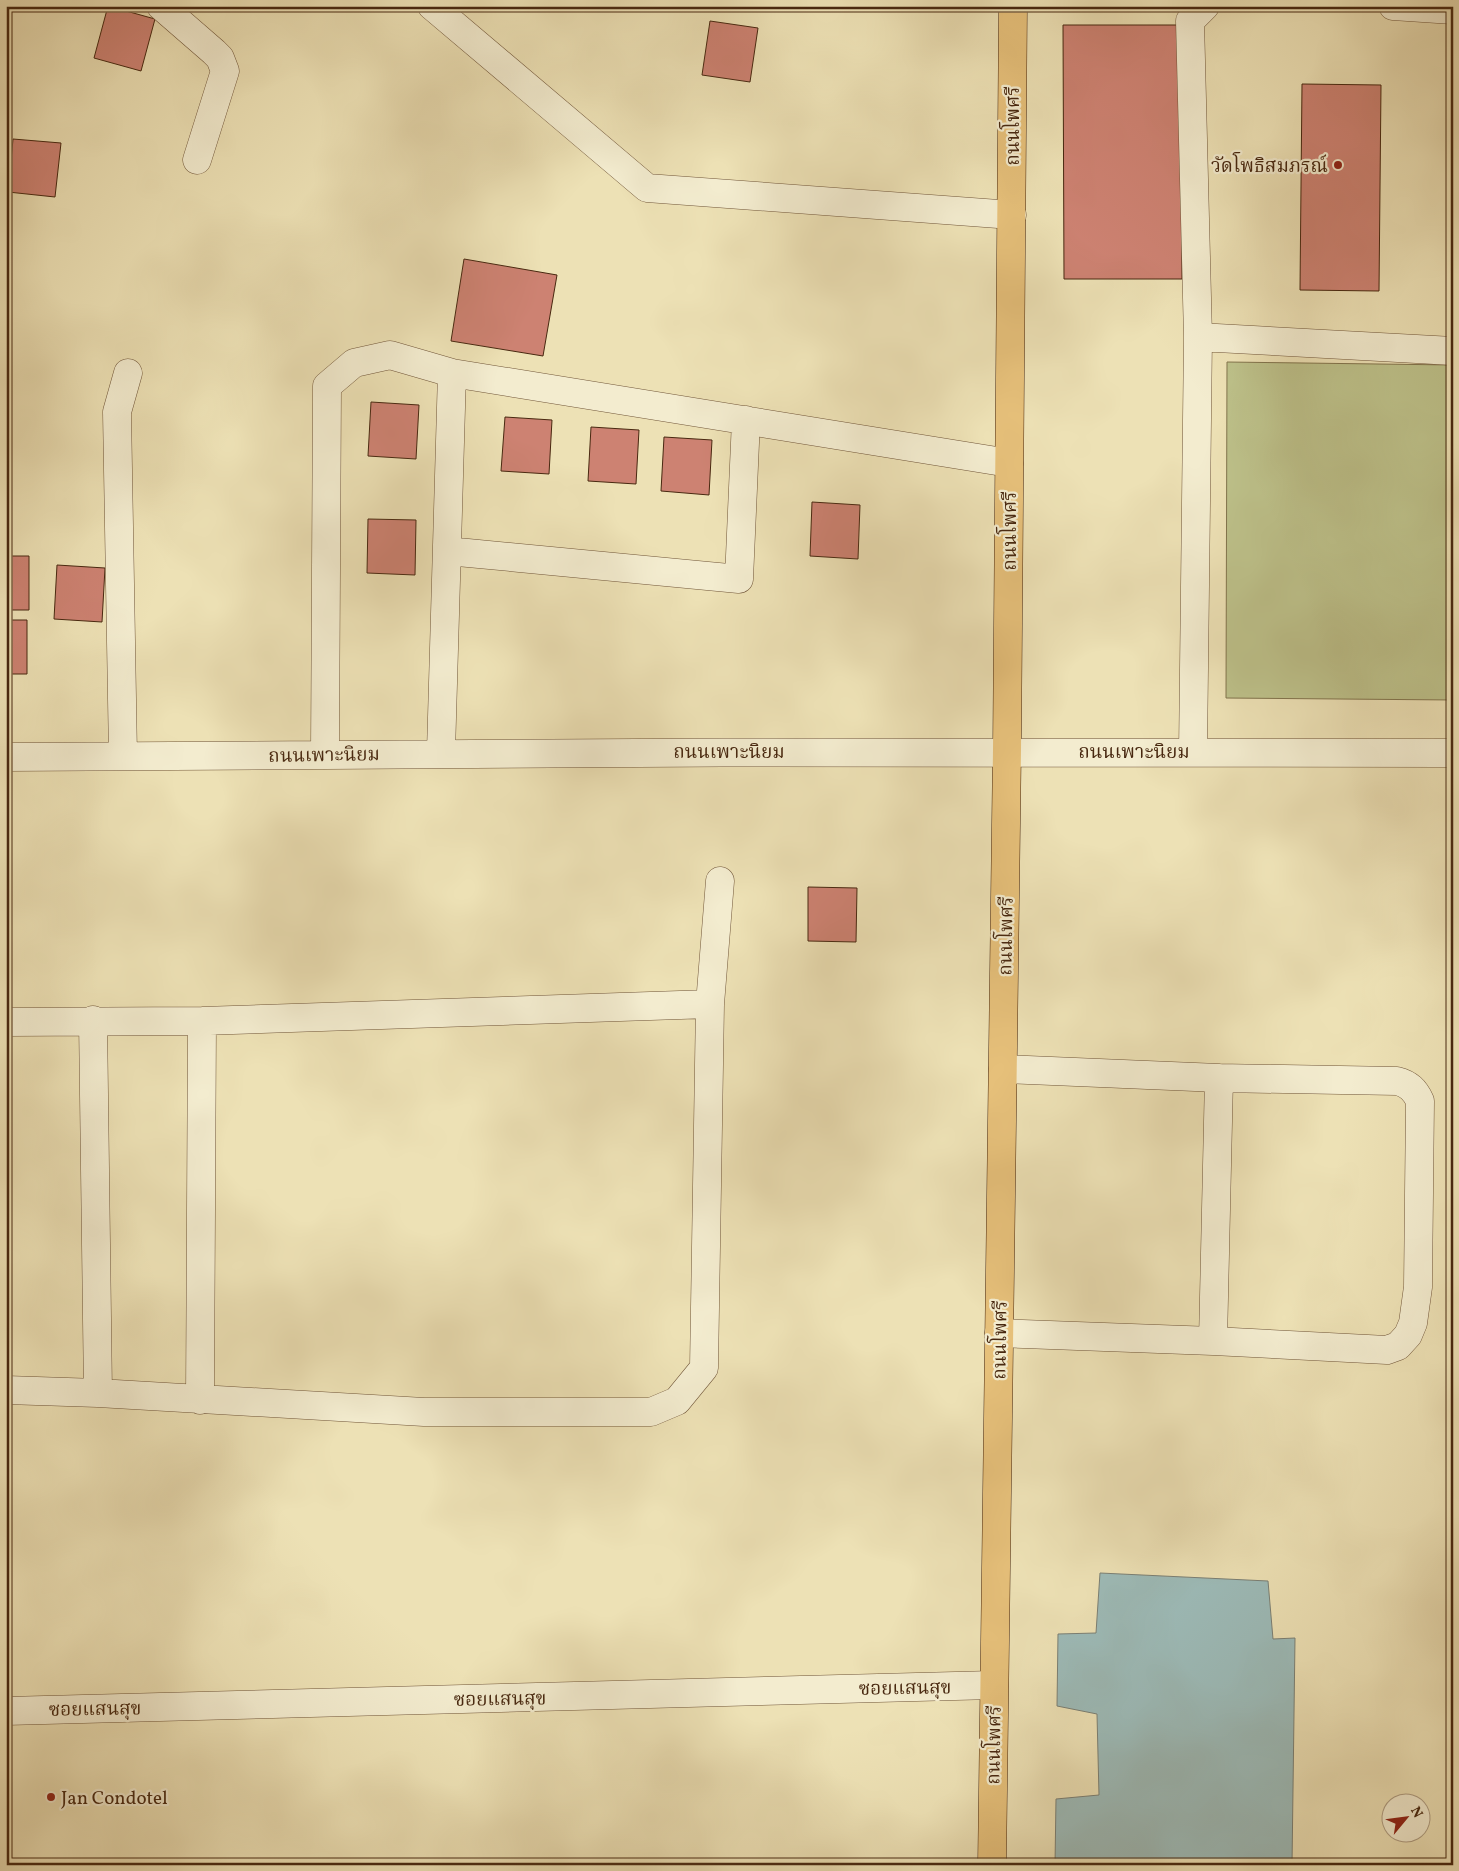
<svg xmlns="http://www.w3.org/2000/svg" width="1459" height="1871" viewBox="0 0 1459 1871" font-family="Vollkorn,'Noto Serif Thai',serif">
<rect width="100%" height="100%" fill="#ede1b5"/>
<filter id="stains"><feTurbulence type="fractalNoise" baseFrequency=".004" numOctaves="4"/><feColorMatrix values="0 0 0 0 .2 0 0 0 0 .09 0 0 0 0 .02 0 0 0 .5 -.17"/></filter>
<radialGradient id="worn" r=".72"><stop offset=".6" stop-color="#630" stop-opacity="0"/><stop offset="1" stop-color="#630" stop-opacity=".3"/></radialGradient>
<!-- green -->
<path fill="#bdc18a" stroke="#82744d" d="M1227,362l226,3v335l-227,-2z"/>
<!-- water -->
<path fill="#9dbbb8" stroke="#7b8075" d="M1100,1573l168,8 5,58 22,-1 -3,227h-237l1,-66 43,-4 -2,-81 -40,-8 1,-72 38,-1z"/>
<!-- building -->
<path fill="#cd8272" stroke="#482810" d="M108,6l47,13 -14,52 -47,-13z
M710,21l48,7 -8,54 -48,-7z
M1063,25h119v254h-118z
M1302,84l79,1 -2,206 -79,-1z
M13,139l48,4 -6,54 -47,-5z
M464,259l93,16 -14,81 -92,-15z
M371,402l48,3 -3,54 -48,-3z
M505,417l47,3 -3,54 -48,-3z
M591,427l48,3 -3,54 -48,-3z
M664,437l48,3 -3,55 -48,-4z
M812,502l48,3 -2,54 -48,-3z
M368,519l48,1 -1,55 -48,-2z
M6,556h23v54h-23z
M57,565l48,3 -3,54 -48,-3z
M6,620h21v54h-21z
M808,887l49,1 -1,54 -48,-1z"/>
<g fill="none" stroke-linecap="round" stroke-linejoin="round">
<defs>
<path id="minor" d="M161,6l53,46 6,6 5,13 -28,89
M432,6l215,182 365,27
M1205,6l-15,15 8,316 255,14
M1393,6l60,4
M447,551l292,28 7,-159
M441,752l11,-379
M1193,752l5,-415
M325,754l2,-368 27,-23 36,-8 62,18 557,90
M123,756l-6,-344 11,-39
M6,757c482,-5 965,-6 1447,-4
M710,1004l10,-123
M93,1020l5,373
M6,1022l196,-1 508,-17 -6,364 -27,33 -26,11h-227l-326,-19 -92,-3
M999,1333l214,8 6,-263 -216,-9
M1213,1341l174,9 11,-4 10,-11 5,-12 5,-36 2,-186c-5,-11 -11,-17 -23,-20l-178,-3
M200,1400l2,-379
M6,1711l988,-26"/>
<path id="major" d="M992,1865l15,-1115 6,-744"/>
</defs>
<!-- minor casing -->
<use href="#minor" stroke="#715639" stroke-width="29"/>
<!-- major casing -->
<use href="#major" stroke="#482810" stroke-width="29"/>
<!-- minor -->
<use href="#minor" stroke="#f3eccf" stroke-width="28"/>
<!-- major -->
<use href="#major" stroke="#e6c07a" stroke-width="28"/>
</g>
<!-- markers -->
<g fill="#8f2418" stroke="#f3eccf" stroke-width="2">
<circle cx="1338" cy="165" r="5"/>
<circle cx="51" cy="1797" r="5"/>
</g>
<g text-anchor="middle" stroke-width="4.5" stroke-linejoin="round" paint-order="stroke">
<!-- street labels -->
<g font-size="19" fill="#482810" stroke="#f3eccf">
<text transform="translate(1012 126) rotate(-90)" y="7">ถนนโพศรี</text>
<text transform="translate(1009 531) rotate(-90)" y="7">ถนนโพศรี</text>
<text x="729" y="758">ถนนเพาะนิยม</text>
<text x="1134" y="758">ถนนเพาะนิยม</text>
<text transform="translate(324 754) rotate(-1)" y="7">ถนนเพาะนิยม</text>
<text transform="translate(1005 936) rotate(-89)" y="7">ถนนโพศรี</text>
<text transform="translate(999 1340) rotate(-89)" y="7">ถนนโพศรี</text>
<text transform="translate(905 1687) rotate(-1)" y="7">ซอยแสนสุข</text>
<text transform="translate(500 1698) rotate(-1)" y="7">ซอยแสนสุข</text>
<text transform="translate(95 1708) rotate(-1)" y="7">ซอยแสนสุข</text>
<text transform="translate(993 1745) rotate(-89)" y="7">ถนนโพศรี</text>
</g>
<!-- poi labels -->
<g font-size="19" fill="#482810" stroke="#f3eccf" text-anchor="end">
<text x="1328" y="172">วัดโพธิสมภรณ์</text>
<text x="61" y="1804" text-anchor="start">Jan Condotel</text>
</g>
</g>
<!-- margin -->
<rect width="1459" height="1871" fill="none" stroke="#ede1b5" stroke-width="25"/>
<rect x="8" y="8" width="1444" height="1856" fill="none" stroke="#482810" stroke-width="2.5"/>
<rect x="12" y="12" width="1434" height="1846" fill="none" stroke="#482810"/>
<!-- north arrow -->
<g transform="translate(1406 1818) rotate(61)"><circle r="24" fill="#f3eccf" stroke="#af9e83"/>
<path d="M0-4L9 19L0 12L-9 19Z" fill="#8f2418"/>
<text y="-8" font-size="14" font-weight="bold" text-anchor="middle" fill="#482810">N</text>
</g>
<rect width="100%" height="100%" filter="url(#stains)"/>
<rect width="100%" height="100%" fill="url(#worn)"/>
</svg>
